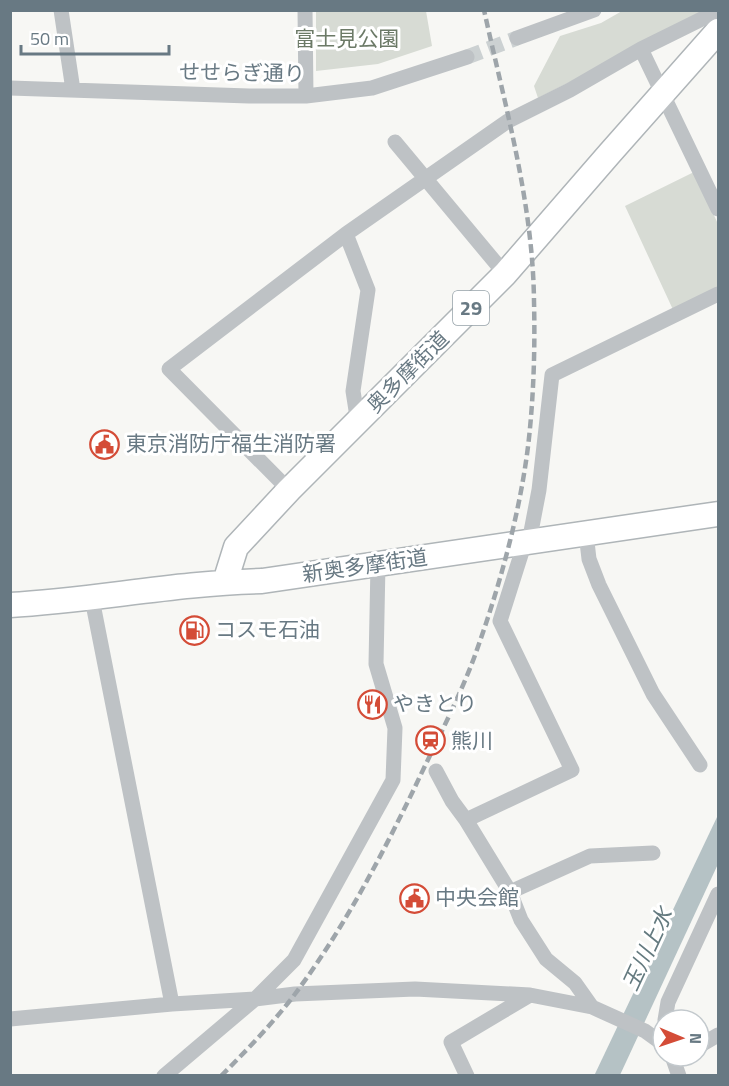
<svg xmlns="http://www.w3.org/2000/svg" width="729" height="1086" viewBox="0 0 729 1086" font-family="'Titillium Web','Noto Sans JP',sans-serif">
<rect width="100%" height="100%" fill="#f7f7f4"/>
<!-- green -->
<path fill="#d7dbd4" d="M316,11h110l6,35 -54,18 -62,7z
M622,11h89l-173,87 -4,-12 26,-50 41,-13z
M694,172l24,52v66l-43,24 -50,-108z"/>
<!-- water -->
<path fill="#b5c2c5" d="M718,815v49l-98,211 -26,1z"/>
<g fill="none" stroke-linecap="round" stroke-linejoin="round">
<!-- minor-tunnel -->
<path stroke="#ccd1d2" stroke-width="15" stroke-dasharray="15 8" stroke-linecap="butt" d="M467,57l50,-19"/>
<defs>
<path id="primary" d="M225,582l11,-35 53,-57 216,-216 105,-121 108,-122
M10,605c85,-5 167,-22 252,-24l456,-67"/>
</defs>
<!-- primary casing -->
<use href="#primary" stroke="#afb5b8" stroke-width="27"/>
<!-- minor -->
<path stroke="#bec2c5" stroke-width="15" d="M61,10l12,80
M305,10l1,86
M517,38l77,-28
M641,49l77,160
M10,88l239,8h57l66,-8 95,-31
M395,142l110,132
M358,423l-5,-32 15,-101 -22,-56 162,-113 62,-31 71,-41 77,-38
M289,490l-120,-121 177,-135
M586,533l3,26 10,26 54,109 47,71
M529,542l10,-52 13,-115 166,-81
M92,599l80,405
M436,771l16,30 14,19 44,72 11,28 25,39 29,24 17,24
M466,820l106,-50 -72,-149 25,-79
M510,892l80,-36 63,-3
M10,1019l162,-15 83,-5 40,-5 120,-5 115,6 62,12 53,24 18,13
M665,1020l3,-18 50,-108
M699,1046l19,-11
M672,1056l7,20
M164,1076l91,-77 39,-39 99,-180 2,-52 -19,-64 2,-100
M467,1076l-16,-34 79,-47"/>
<!-- primary -->
<use href="#primary" stroke="#fff" stroke-width="24"/>
<!-- rail -->
<path stroke="#9ea5aa" stroke-width="4.5" stroke-dasharray="9 4.5" stroke-linecap="butt" d="M221,1076c26,-26 52,-53 74,-82 47,-63 84,-133 119,-205 20,-43 43,-86 60,-131 26,-72 49,-154 56,-230 4,-42 5,-85 4,-127 -1,-98 -29,-195 -50,-291"/>
</g>
<!-- icons -->
<defs>
<symbol id="civic-ring" viewBox="-11 -11 22 22"><circle r="9.5" fill="#fff" stroke="#d44c37" stroke-width="1.5"/><path d="M-.6-6.5H3V-4.5H.6V-3L4-1V1h2V6H-6V1h2V-1L-.6-3ZM-1.2 2.5V6h2.4V2.5Z" fill="#d44c37"/></symbol>
<symbol id="fuel-ring" viewBox="-11 -11 22 22"><circle r="9.5" fill="#fff" stroke="#d44c37" stroke-width="1.5"/><path d="M-5.5-6h7V0h2V4h1.3V-2.5L3-4.5l.8-.8L6-3V5H2.5V1h-1V6h-7ZM-4.2-4.7v3.2H.2V-4.7Z" fill="#d44c37"/></symbol>
<symbol id="restaurant-ring" viewBox="-11 -11 22 22"><circle r="9.5" fill="#fff" stroke="#d44c37" stroke-width="1.5"/><path d="M-5-6h1v4h1v-4h1v4h1v-4h1v5L-1.5 .5V6h-2V.5L-5-1ZM5-6V6H3V1.5H1.5Q1.5-4 5-6Z" fill="#d44c37"/></symbol>
<symbol id="station-ring" viewBox="-11 -11 22 22"><circle r="9.5" fill="#fff" stroke="#d44c37" stroke-width="1.5"/><path d="M-3-6H3Q5-6 5-4V2Q5 4 3 4L4.5 6H3L1.5 4h-3L-3 6H-4.5L-3 4Q-5 4-5 2V-4Q-5-6-3-6ZM-3.5-4v3h7v-3ZM-3.5 1v1.5H-2V1ZM2 1v1.5H3.5V1Z" fill="#d44c37"/></symbol>
</defs>
<g fill-rule="evenodd">
<use href="#civic-ring" x="88" y="428" width="33" height="33"/>
<use href="#fuel-ring" x="178" y="614" width="33" height="33"/>
<use href="#restaurant-ring" x="356" y="688" width="33" height="33"/>
<use href="#station-ring" x="414" y="724" width="33" height="33"/>
<use href="#civic-ring" x="398" y="882" width="33" height="33"/>
</g>
<g text-anchor="middle" stroke-width="6" stroke-linejoin="round" paint-order="stroke">
<!-- shield labels -->
<rect fill="#fff" stroke="#95a1a8" stroke-width="1.5" x="453" y="291" width="36" height="34" rx="4.5"/>
<g font-size="20" font-weight="bold" fill="#687983">
<text x="471" y="315">29</text>
</g>
<!-- park labels -->
<g font-size="21" fill="#6c7a67" stroke="#fff">
<text x="347" y="46">富士見公園</text>
</g>
<!-- street labels -->
<g font-size="21" fill="#687983" stroke="#fff">
<text transform="translate(242 73) rotate(1)" y="7">せせらぎ通り</text>
<text transform="translate(408 372) rotate(-45)" y="7">奥多摩街道</text>
<text transform="translate(365 566) rotate(-8)" y="7">新奥多摩街道</text>
</g>
<!-- poi labels -->
<g font-size="21" fill="#687983" stroke="#fff" text-anchor="start">
<text x="126" y="451">東京消防庁福生消防署</text>
<text x="215" y="637">コスモ石油</text>
<text x="393" y="711">やきとり</text>
<text x="451" y="748">熊川</text>
<text x="435" y="905">中央会館</text>
</g>
<!-- water labels -->
<g font-size="22" font-style="italic" fill="#647a7f" stroke="#fff">
<text transform="translate(647 949) rotate(-65)" y="8">玉川上水</text>
</g>
</g>
<!-- border -->
<rect width="729" height="1086" fill="none" stroke="#687983" stroke-width="24"/>
<!-- north arrow -->
<g transform="translate(681 1038) rotate(92)"><circle r="28" fill="#ffffff" stroke="#c3c9cd" stroke-width="1.5"/>
<path d="M0-4.5L10 22L0 15L-10 22Z" fill="#d44c37"/>
<text y="-9" font-size="16" font-weight="bold" text-anchor="middle" fill="#687983">N</text>
</g>
<!-- scale -->
<path d="M21 45v9h148v-9" fill="none" stroke="#687983" stroke-width="3"/>
<text x="30" y="45" font-size="18" fill="#687983" stroke="#ffffff" stroke-width="4.5" paint-order="stroke">50 m</text>
</svg>
